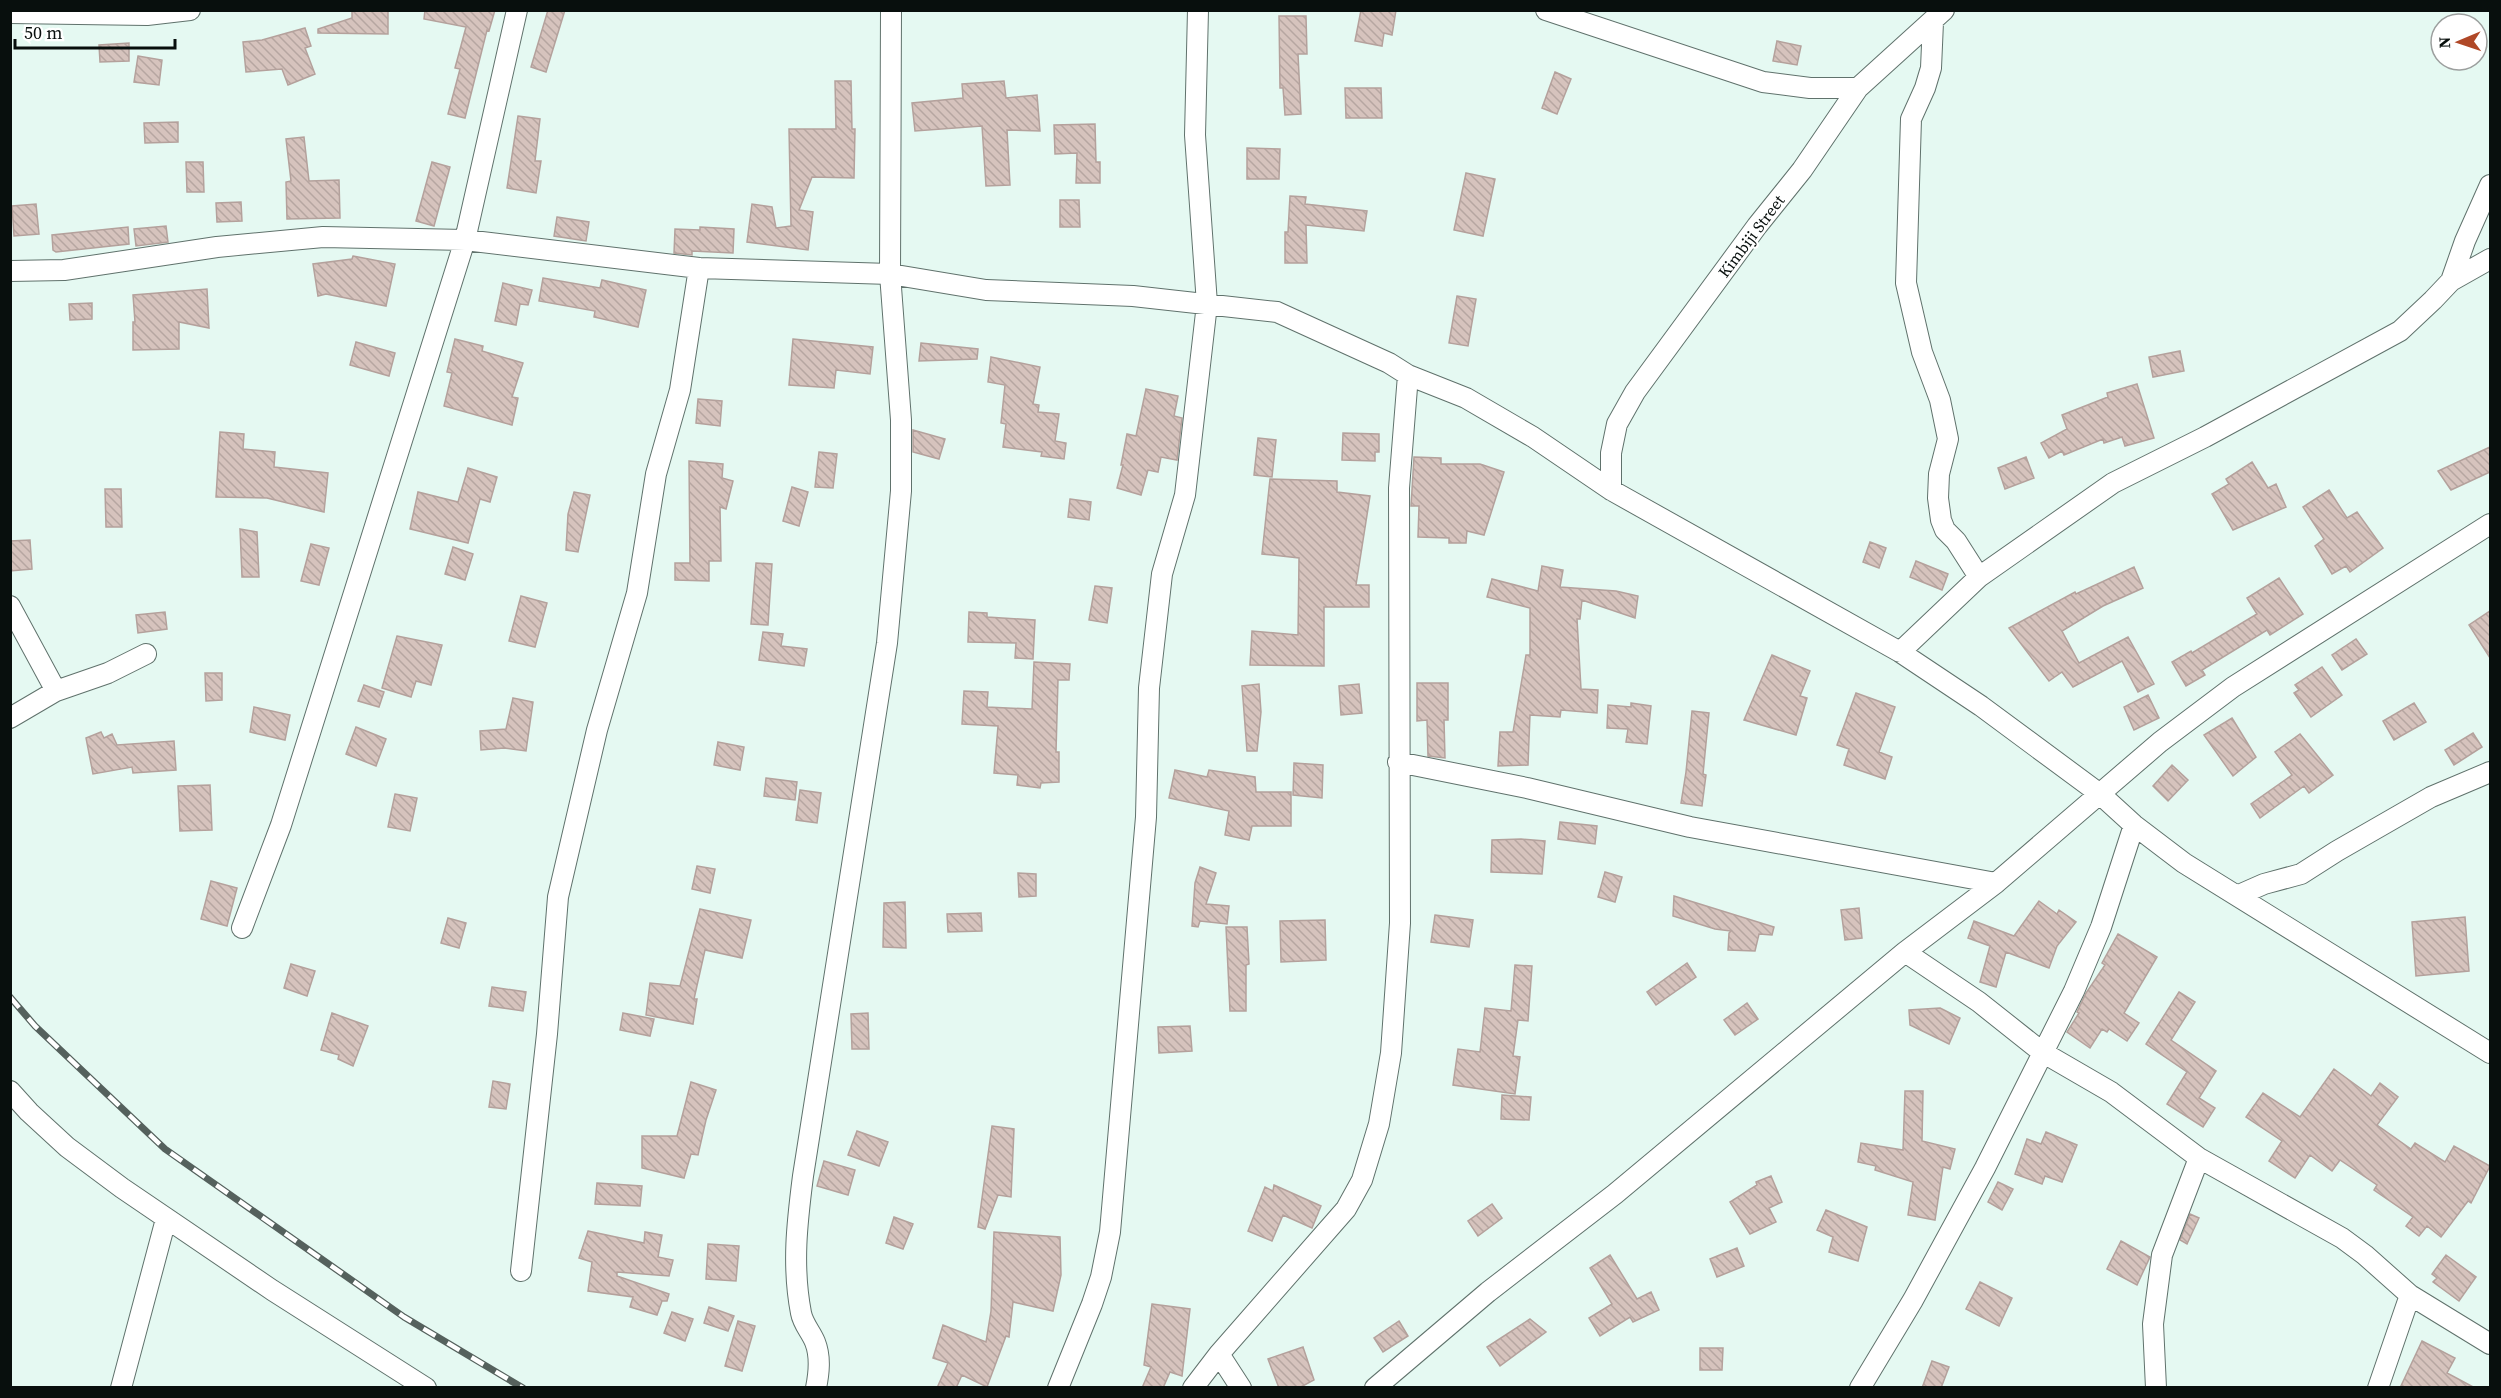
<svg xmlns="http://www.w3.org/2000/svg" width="2501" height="1398" viewBox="0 0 2501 1398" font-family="'Source Serif 4',serif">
<defs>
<pattern id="building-back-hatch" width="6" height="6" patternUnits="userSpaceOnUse" patternTransform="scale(1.5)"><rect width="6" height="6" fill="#d6c3bd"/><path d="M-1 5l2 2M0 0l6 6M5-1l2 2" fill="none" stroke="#b6a6a1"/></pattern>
</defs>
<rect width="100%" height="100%" fill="#e5f9f2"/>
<!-- building -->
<path fill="url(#building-back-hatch)" stroke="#b4a19c" stroke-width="1.5" d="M352,10h36v24l-70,-1v-4l34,-11z
M425,10h70l-6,21 -2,-1 -22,88 -17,-4 12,-45 -5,-1 11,-41 -42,-8z
M548,10h17l-19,62 -15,-5z
M1361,10h35l-4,25 -8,-2 -2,13 -27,-5z
M1279,16h27l1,38h-9l3,60 -16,1 -2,-27h-3z
M305,28l6,18 -6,2 10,26 -27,11 -6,-16 -36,3 -3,-30 19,-2z
M1777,41l24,5 -4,19 -24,-4z
M129,43v18l-29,1 -1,-17z
M138,56l24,4 -3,25 -25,-3z
M1555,72l16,7 -14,35 -15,-6z
M835,81h16l1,48h3l-1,49 -42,-1 -13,33 14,2 -5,38 -61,-8 5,-38 20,3 4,21 15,-2 -2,-97h47z
M1004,81l2,17 31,-3 3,36 -33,-1 3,55 -24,1 -4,-60 -67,5 -3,-28 51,-5 -1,-14z
M1345,88h36l1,30h-36z
M518,116l22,3 -5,42h6l-5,32 -29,-5z
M178,122v20l-33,1 -1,-20z
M1095,124l1,38h4v21h-24l1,-30 -22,1 -1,-29z
M304,137l5,44 30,-1 1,38 -53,1 -1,-37 5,-1 -5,-42z
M1247,148l33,1 -1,30h-32z
M186,162h17l1,30h-17z
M432,162l18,5 -16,59 -18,-5z
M1466,173l29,6 -12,57 -29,-6z
M1290,196l16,1 -1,7 62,7 -3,20 -58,-6 1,38h-22v-31h3z
M1060,200h19l1,27h-20z
M241,202l1,19 -25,1 -1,-19z
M36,204l3,30 -25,2 -2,-30z
M557,217l32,5 -3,19 -32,-5z
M166,226l2,16 -32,4 -2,-17z
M128,227l1,17 -73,8 -3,-2 -1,-15z
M700,227l34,2 -1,24 -41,-2v4l-18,-2 1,-24 25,1z
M353,256l42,8 -9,42 -60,-12 -8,2 -5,-32 39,-5z
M543,278l57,10 2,-8 44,10 -8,37 -44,-10 1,-6 -56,-10z
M503,283l29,7 -4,15 -8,-1 -4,21 -21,-4z
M207,289l2,39 -30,-6v27l-46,1v-28h2l-2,-27z
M1457,296l19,3 -8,47 -19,-3z
M92,303v16l-22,1 -1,-16z
M455,339l28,7 -1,5 41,12 -11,34 6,1 -6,27 -68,-19 8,-33 -5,-1z
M793,339l80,8 -3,27 -34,-4 -2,18 -45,-3z
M356,342l39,11 -6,23 -39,-11z
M921,343l57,6 -1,10 -58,2z
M2180,351l4,20 -31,6 -4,-20z
M991,357l49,10 -7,37 6,1 -1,7 21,2 -4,27 11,2 -2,16 -23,-3 1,-4 -39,-5 3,-23 -5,-1 4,-38 -17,-3z
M2137,384l17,54 -29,8 -3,-9 -18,6 -1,-4 -39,16 -2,-4 -13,7 -8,-15 26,-14 -5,-14 46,-18 -1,-4z
M1146,389l32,7 -4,20 8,2 -5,42 -16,-3 -3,15 -10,-2 -7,25 -24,-7 6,-23h-2l6,-31 9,2z
M698,399l24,2 -2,25 -24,-3z
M913,430l32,9 -6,20 -26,-7z
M220,432l24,2 -1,15 32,3 -1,15 54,6 -4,39 -57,-14 -51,-1z
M1343,433l36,1v18h-4v9l-33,-1z
M1258,438l18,2 -4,37 -18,-2z
M2490,447v25l-39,18 -13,-19z
M819,452l18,2 -4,34 -18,-1z
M1414,457l27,1v6h39l24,8 -20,63 -17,-4 -1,12h-17v-5l-31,-1 1,-31h-8z
M2026,457l8,21 -29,11 -7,-21z
M689,461l34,3 -1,14 11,3 -7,28 -6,-2 1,54h-12v20l-34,-1v-17h15z
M2252,462l16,26 8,-4 10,23 -53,23 -21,-36 17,-10 -3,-5z
M468,468l29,9 -7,25 -10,-3 -12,44 -58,-14 8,-37 40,10z
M1270,479l67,2v11l33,4 -14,89h13v22h-45v59l-74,-1 2,-34 46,4 1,-77 -37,-4z
M792,487l16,5 -9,34 -16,-5z
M105,489h16l1,38h-16z
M2329,490l18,28 10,-6 26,36 -33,24 -4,-6 -14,8 -17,-28 9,-7 -21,-32z
M574,492l16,3 -12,57 -12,-2 2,-36z
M1070,499l21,3 -2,18 -21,-3z
M240,529l17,3 2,45h-17z
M30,540l2,29 -22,2v-30z
M1870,542l16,6 -7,20 -16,-6z
M311,544l18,4 -10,37 -18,-4z
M453,547l20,7 -8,26 -20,-6z
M1916,561l32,13 -6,16 -32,-13z
M756,563l16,1 -4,61 -17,-1z
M1542,566l21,4 -3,17 56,4 22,5 -3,22 -53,-18 -2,19h-3l4,70 17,1 -1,23 -36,-3 -1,7 -30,-2 -2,50 -30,1 2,-34h13l13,-77h4v-47l-43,-11 5,-18 46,12z
M2134,567l9,21 -40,18 -41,25 17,32 49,-26 26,47 -16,8 -16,-31 -49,26 -11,-15 -13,9 -40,-53 66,-36 1,2z
M2279,578l24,36 -33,21 -3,-5 -65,40 3,5 -19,11 -14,-24 19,-11 1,2 65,-39 -10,-16z
M1095,586l17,2 -5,35 -18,-3z
M521,596l26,7 -12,44 -26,-6z
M2490,611v47l-21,-33z
M165,612l2,17 -29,4 -2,-18z
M969,612l18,1v4l48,3 -2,39 -18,-1 1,-15 -48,-1z
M763,632l20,2 -2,12 26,3 -3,17 -45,-6z
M397,636l45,9 -11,40 -15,-4 -5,16 -29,-9z
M2356,639l11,15 -25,16 -10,-15z
M1772,655l38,16 -10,25 7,2 -11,37 -52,-15z
M1034,662l36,2 -1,16h-11l-2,72h3v30l-18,1 -1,5 -23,-3 1,-10 -24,-2 4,-47 -36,-2 2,-33 24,1 -1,15 45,2z
M2322,667l20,28 -31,22 -17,-24 5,-3 -4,-5z
M205,673h17v27l-16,1z
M1417,683h31v37h-4l1,38 -17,-2 -1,-36 -10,1z
M1259,684l2,28 -4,39h-10l-5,-65z
M1359,684l3,29 -21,2 -2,-29z
M364,685l20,7 -5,15 -21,-6z
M1856,693l39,14 -16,45 13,5 -7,22 -41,-14 5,-16 -12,-4z
M2148,695l11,23 -25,12 -10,-23z
M513,698l20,4 -7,49 -22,-3 -23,2 -1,-19 26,-2z
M1631,703l20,3 -4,38 -21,-2 2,-13 -21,-1 1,-23 23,2z
M2414,703l12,19 -32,18 -11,-19z
M254,707l36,8 -5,25 -35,-8z
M1692,711l17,2 -6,61 3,1 -4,31 -21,-3 5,-31z
M2232,718l24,39 -23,19 -29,-41z
M356,727l30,12 -10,27 -30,-12z
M101,732l3,6 8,-4 5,11 57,-4 2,29 -43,3 -1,-6 -39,7 -7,-36z
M2473,733l9,14 -28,18 -9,-15z
M2300,734l33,41 -24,18 -5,-7 -44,32 -9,-14 41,-29 -17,-23z
M718,742l26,5 -4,23 -26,-5z
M1294,763l29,2 -1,33 -29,-3z
M2172,765l16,15 -20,21 -15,-15z
M1175,770l32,7 2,-7 46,7 1,15h35v34h-39l-3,14 -24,-5 4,-24 -60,-13z
M766,778l31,4 -2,18 -31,-4z
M210,785l2,45 -32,1 -2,-45z
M800,790l21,3 -4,30 -21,-3z
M395,794l22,4 -7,33 -22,-4z
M1560,822l37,4 -2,18 -37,-5z
M1521,839l24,2 -3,33 -51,-2 1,-32z
M697,866l18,3 -5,24 -18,-4z
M1200,867l16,6 -10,31 23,2 -2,18 -27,-3 -2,6 -6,-1 3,-43z
M1605,872l17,5 -7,25 -17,-5z
M1018,873l18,1v22l-17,1z
M211,881l26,7 -10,38 -26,-7z
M1674,896l100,31 -2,8 -13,-1 -4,17 -27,-1 1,-17 2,-2 -16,-2 -42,-13z
M2039,901l18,13 2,-4 17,12 -19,24 -8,22 -43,-16 -10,35 -16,-5 10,-36 -22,-8 6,-17 40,15z
M905,902l1,46 -23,-1 1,-44z
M1859,908l3,30 -17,2 -4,-30z
M700,909l51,11 -9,38 -37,-8 -11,49h3l-4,25 -47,-9 4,-32 30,3z
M981,913l1,18 -34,1 -1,-18z
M1435,915l38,5 -4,27 -38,-5z
M2465,917l4,54 -53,5 -4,-54z
M448,918l18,5 -7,25 -18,-5z
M1325,920l1,40 -45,2 -1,-41z
M1226,927h21l2,37 -3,1v46h-16z
M2118,934l39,23 -33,56 15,10 -12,18 -18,-12 -2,3 -5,-3 -12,19 -23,-16 12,-19 -2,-1 9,-19 19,-28 -3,-2z
M1687,963l9,14 -40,28 -9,-13z
M291,964l24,7 -8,25 -23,-8z
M1515,965l17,1 -4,55 -10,-1 -5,36 7,1 -5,37 -62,-9 5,-36 22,3 5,-44 26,3z
M492,987l34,5 -3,19 -34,-5z
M2179,992l16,10 -24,38 45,31 -17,27 16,10 -12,19 -36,-23 20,-32 -41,-28z
M1747,1003l11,16 -23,16 -11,-15z
M1940,1008l20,10 -11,26 -39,-19 -1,-15z
M332,1013l36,13 -15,40 -15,-7 1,-4 -18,-5z
M623,1013l31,6 -4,17 -30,-6z
M868,1013l1,36h-17l-1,-35z
M1190,1026l2,25 -33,2 -1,-26z
M2334,1069l37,27 9,-13 18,14 -21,28 34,24 4,-6 30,19 9,-16 36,20 -19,37 -3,-2 -27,36 -14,-11 -8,10 -13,-10 7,-9 -39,-27 3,-5 -37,-25 -8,11 -22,-16 -15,23 -26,-17 13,-20 -36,-24 17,-24 37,24z
M493,1081l17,3 -4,25 -17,-2z
M691,1082l25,8 -10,30 -8,35 -7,-1 -7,24 -42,-10v-32h35z
M1905,1091h18l-1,50 33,8 -5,20 -7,-2 -8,53 -27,-5 5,-33 -38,-12 1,-4 -18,-4 3,-19 42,7z
M1502,1095l29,2 -2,23 -28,-1z
M992,1126l22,3 -3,68 -13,-2 -13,34 -7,-2z
M857,1131l31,11 -9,24 -31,-11z
M2046,1132l31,13 -15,37 -17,-6 -3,8 -27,-10 12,-35 14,5z
M824,1161l31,9 -7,25 -31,-9z
M1771,1176l11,26 -13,6 7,14 -26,12 -20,-32 27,-17 -1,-3z
M1998,1182l15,7 -11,21 -14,-8z
M597,1183l45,3 -2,20 -45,-2z
M1274,1185l47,21 -9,22 -29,-13 -11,26 -24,-10 17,-44 8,4z
M1492,1204l10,14 -24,18 -10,-15z
M1826,1210l41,17 -9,34 -29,-9 4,-15 -16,-7z
M2190,1214l9,4 -12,26 -7,-4z
M894,1217l19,7 -10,25 -17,-6z
M588,1231l56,12 1,-11 17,3 -4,22 15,3 -4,16 -52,-4v4l52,18 -2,7h-5l-5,14 -27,-8 3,-10 -45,-6 4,-29 -13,-4z
M994,1232l66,5 1,38 -8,36 -40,-9 -4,35 -3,-1 -19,51 -25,-12 -6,13h-19l11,-25 -15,-5 10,-33 43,17 5,-31z
M2121,1241l29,16 -13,28 -30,-16z
M708,1244l31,2 -3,35 -30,-2z
M1737,1248l7,18 -27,11 -7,-18z
M1610,1255l27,44 14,-7 8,18 -26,12 -3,-5 -30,19 -11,-18 23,-14 -22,-36z
M2446,1255l30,22 -17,24 -26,-19 4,-4 -5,-4z
M1980,1282l32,16 -13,28 -33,-17z
M1152,1304l38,5 -8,67 -12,-4 -7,16h-21l9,-21 -7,-2z
M709,1307l25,9 -6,15 -24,-8z
M672,1312l21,7 -8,22 -21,-8z
M1530,1319l16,13 -46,34 -13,-19z
M738,1321l17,5 -13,45 -17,-5z
M1399,1321l9,15 -25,16 -9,-14z
M2422,1341l33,17 -8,15 28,15h-75z
M1303,1347l11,33 -15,8h-20l-11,-29z
M1700,1348h23l-1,22h-22z
M1932,1361l17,6 -8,21h-19z"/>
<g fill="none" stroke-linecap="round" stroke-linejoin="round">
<defs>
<path id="street" d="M1546,10l217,72 47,6h48
M10,13l137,2 43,-5
M1933,22l-2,46 -6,20 -14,31 -5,164 16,69 18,48 8,39 -9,35 -1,24 3,22 4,10 11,11 23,36
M10,271l54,-1 153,-23 106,-10 142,3 234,28 191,6 96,16 147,6 144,16 112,51 19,12 58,23 67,39 78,53 289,162 81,54 119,88 34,31 50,38 306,190
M2451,281l39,-22
M1611,490v-37l6,-29 18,-32 122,-166 45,-56 56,-82 86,-78
M10,606l46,85
M1900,652l79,-75 134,-94 92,-46 195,-106 33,-31 18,-19 14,-40 25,-56
M10,718l46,-27 52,-18 38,-19
M1398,762l129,26 163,39 306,56
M2239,895l25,-11 37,-10 36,-23 94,-54 59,-25
M242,928l39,-103 184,-585 52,-230
M1905,952l74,50 63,50 69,40 88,66 143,80 23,17 45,40 80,49
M10,1091l19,21 38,35 55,41 150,102 154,98
M521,1271l26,-237 11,-137 39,-167 40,-137 19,-119 24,-84 19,-122
M1219,1354l22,34
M121,1388l45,-169
M816,1388c3,-15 5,-31 -1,-46 -4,-10 -12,-18 -14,-29 -9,-47 -4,-90 2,-137l84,-533 14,-152v-71l-11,-146 1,-264
M1058,1388l34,-84 9,-27 9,-45 36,-415 3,-129 13,-114 23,-79 22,-191 -12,-169 3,-125
M1193,1388l26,-34 127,-145 16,-29 17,-56 12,-71 9,-130 -1,-435 9,-113
M1375,1388l113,-96 127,-98 290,-242 91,-69 164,-141 73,-55 257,-163
M1860,1388l53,-88 72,-132 89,-177 27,-64 33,-102
M2156,1388l-3,-64 9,-69 37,-97
M2378,1388l32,-93"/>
</defs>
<!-- street casing -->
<use href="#street" stroke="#60726c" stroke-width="22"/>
<!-- street -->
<use href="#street" stroke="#fff" stroke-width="20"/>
<defs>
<path id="rail" d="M10,997l25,29 130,123 239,168 119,71"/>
</defs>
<!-- rail casing -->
<use href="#rail" stroke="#55615d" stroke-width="7"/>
<!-- rail -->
<use href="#rail" stroke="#fff" stroke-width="4.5" stroke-dasharray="14" stroke-linecap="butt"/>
</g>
<g text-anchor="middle" stroke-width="4.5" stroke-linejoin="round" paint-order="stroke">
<!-- street labels -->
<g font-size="16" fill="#080f0d" stroke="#fff">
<text transform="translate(1751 236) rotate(-53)" y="6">Kimbiji Street</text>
</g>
</g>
<!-- border -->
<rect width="2501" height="1398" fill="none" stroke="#080f0d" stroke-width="24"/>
<!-- north arrow -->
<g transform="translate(2459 42) rotate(268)"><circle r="28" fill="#ffffff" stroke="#9c9f9e" stroke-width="1.5"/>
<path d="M0-4.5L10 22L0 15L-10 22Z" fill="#b04827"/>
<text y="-9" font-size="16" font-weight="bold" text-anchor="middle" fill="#080f0d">N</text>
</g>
<!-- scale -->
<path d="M15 39v9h160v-9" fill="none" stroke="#080f0d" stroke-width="3"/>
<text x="24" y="39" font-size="18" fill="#080f0d" stroke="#ffffff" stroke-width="4.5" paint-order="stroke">50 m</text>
</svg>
